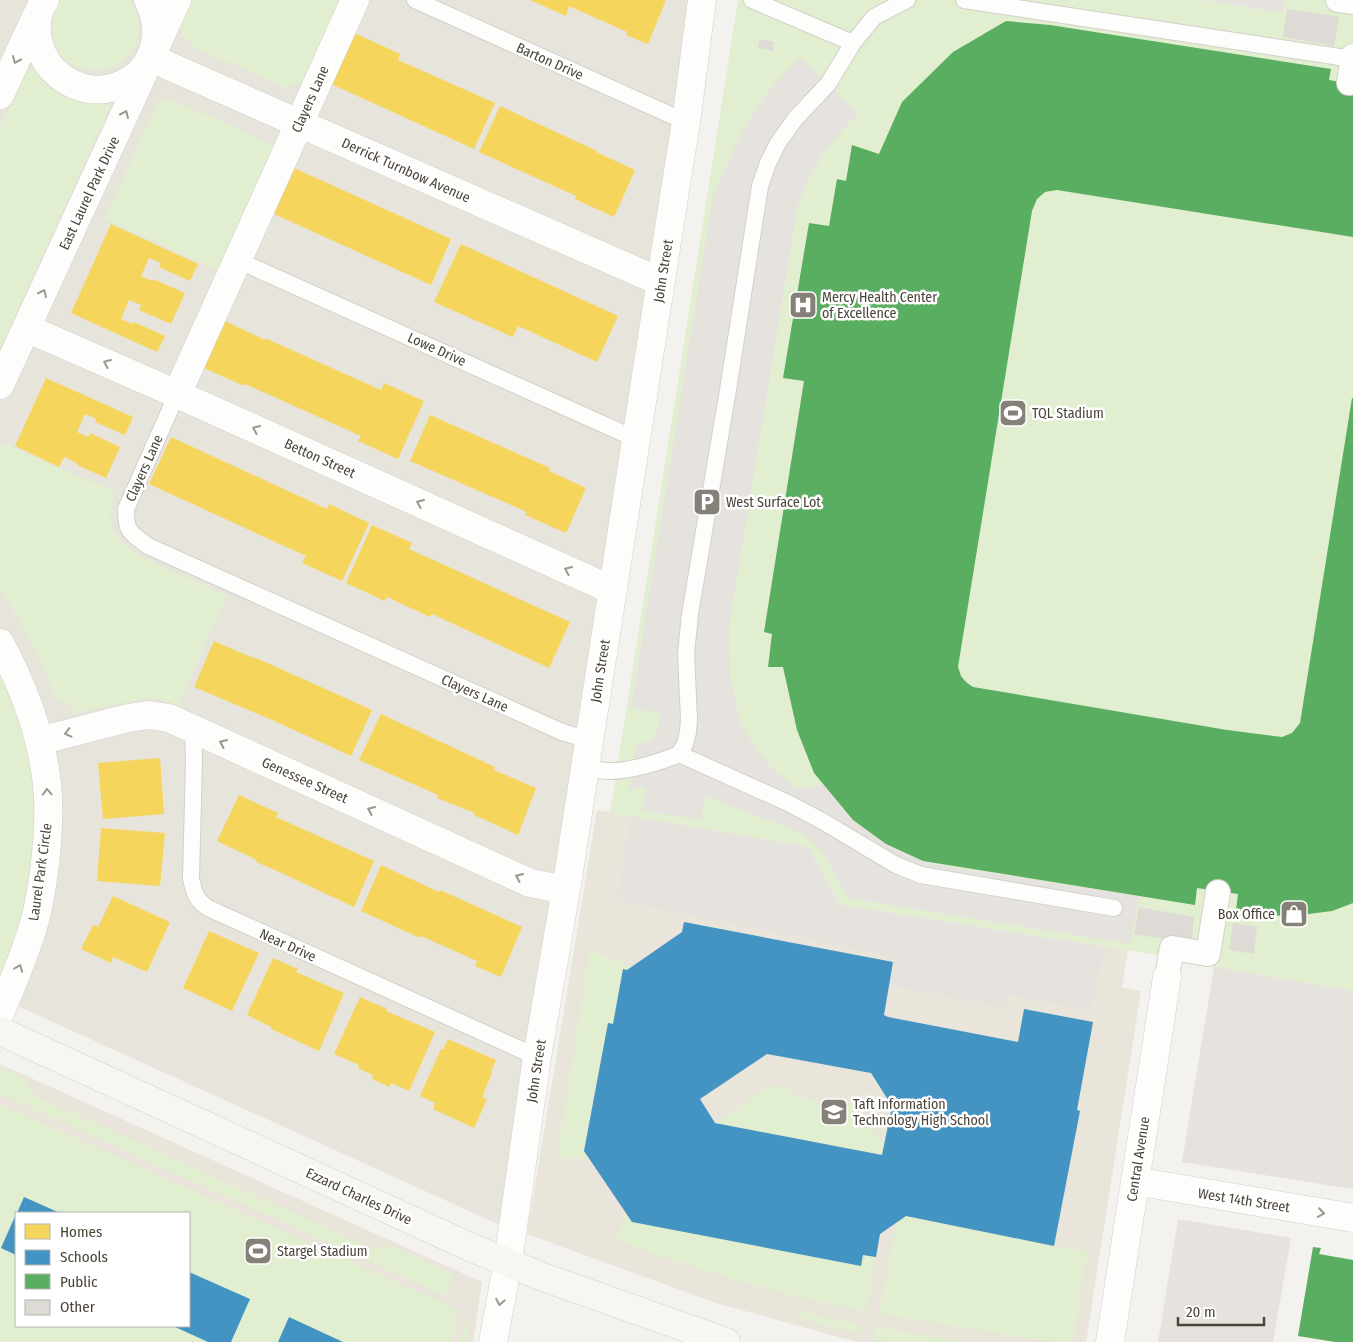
<svg xmlns="http://www.w3.org/2000/svg" width="1353" height="1342" viewBox="0 0 1353 1342" font-family="'Fira Sans Condensed',sans-serif">
<rect width="100%" height="100%" fill="#f4f2ee"/>
<!-- residential -->
<path fill="#e7e4dc" d="M0,0h696l-194,1226 -502,-228z"/>
<!-- education -->
<path fill="#eae5da" fill-rule="evenodd" d="M597,810l176,31 68,64 287,45 -6,37 19,4 -55,351h-230l-140,-39 -189,-69z
M0,1064l482,218 -9,60h-473zM16,1213h173v113h-173z"/>
<!-- green -->
<path fill="#e1eecf" fill-rule="evenodd" d="M59,0h71c6,7 8,16 9,25 4,52 -75,64 -87,11 -3,-12 -1,-26 7,-36z
M190,0h150l-39,84 -6,-2c-3,6 -6,6 -12,5l-91,-41c-18,-18 -11,-26 -2,-46z
M738,0h464l80,13 3,-13h68v991l-149,-25 -18,-6 -58,-10 -287,-45 -33,-58 -198,-34z
M29,69h6c4,6 8,12 12,16 18,15 39,15 61,17l2,5 -110,242v-222l25,-55z
M172,99l101,47 -56,124 -112,-51 52,-115 5,-4z
M3,443l112,49 -5,17 1,17 10,17 17,12 89,41 -49,110 -19,-7 -13,-1 -73,16 -2,-11 -9,-1 -7,-6 -17,-40 -30,-55 -8,-10v-142z
M0,672l13,30 11,36 7,29 5,61 -4,50 -14,55 -18,42z
M590,949l41,18 -4,3 -4,-1 -10,55h-5l-24,127 5,8 -32,-2z
M0,1068l26,11 7,16 340,154 16,-4 65,29 -9,22 -445,-202z
M773,1084l5,6 6,-5 8,11 40,8 12,-7 5,7 4,-3 31,45 -2,9 -167,-32z
M0,1104l454,204 4,9 -5,25h-453zM16,1213h173v113h-173z
M626,1213l250,44 -10,54c-86,-14 -169,-42 -251,-71z
M906,1216l148,30 33,5 -14,91h-19l-175,-28 17,-91z
M800,1311l6,2 56,12 -2,10 -62,-17z
M466,1321l3,1 -3,20h-6c1,-8 5,-14 6,-21z
M876,1327l91,15h-80l-14,-3z"/>
<!-- parking -->
<path fill="#e6e3df" d="M1202,0h83l-2,13z
M800,57l58,56 -33,37 -19,35 -8,20 -69,421 1,48 10,48 16,27 16,19 21,18 13,3 17,-5 31,36 32,24 37,17 22,5 194,30 -9,48 -283,-46 -19,-38 -14,-17 -15,-11 -91,-35 -3,1 -1,2 -3,20 -59,-9 4,-24 -9,1 -8,3 8,-46 12,-4 9,-11 2,-17 -29,-5 82,-513 28,-62 24,-38z
M631,816l177,31 33,58 263,42 -13,64 -82,-16 -3,13 -117,-23 5,-28 -277,-57z
M1214,967l139,24v198l-171,-27z
M1178,1219l113,19 -18,104h-115z"/>
<!-- homes -->
<path fill="#f6d55c" d="M530,0h136l-18,44 -22,-9 1,-3 -58,-26 -3,10z
M354,33l46,21 -2,6 97,43 -21,46 -143,-65z
M500,106l97,45 -1,1 39,18 -21,47 -39,-18 1,-3 -97,-44z
M294,168l157,71 -20,46 -157,-71z
M111,224l87,40 -8,17 -31,-14 2,-4 -12,-5 -8,18 11,5 1,-2 32,14 -14,31 -32,-14 2,-5 -12,-5 -8,19 11,5 2,-2 31,14 -8,16 -86,-39z
M461,244l157,72 -21,46 -79,-36 -5,11 -79,-35z
M225,321l40,19v-2l116,52 3,-7 40,18 -26,58 -40,-18 3,-5 -116,-52 -1,2 -40,-18z
M46,378l87,39 -8,18 -30,-13 1,-3 -11,-5 -8,18 11,5 2,-4 30,14 -14,31 -29,-13v-2l-13,-6 -5,10 -44,-21z
M430,415l120,53 -1,3 37,17 -20,45 -41,-18 2,-3 -117,-51z
M171,437l156,72 2,-5 40,19 -27,58 -40,-18 4,-7 -157,-72z
M372,525l40,18 -3,6 161,73 -21,46 -117,-54 -2,3 -43,-20 -2,4 -39,-18z
M214,641l39,17 1,-1 118,53 -21,46 -79,-36 -78,-33z
M381,714l114,53 -1,3 42,18 -18,47 -44,-20 1,-2 -38,-15 1,-3 -79,-35z
M160,758l4,56 -61,5 -5,-56z
M239,795l39,18 -2,4 98,44 -20,46 -79,-37 -19,-8 1,-2 -40,-19z
M101,828l64,5 -5,53 -63,-5z
M381,865l58,27 1,-2 82,37 -21,50 -26,-11 2,-5 -56,-25 -1,2 -59,-27z
M113,896l57,26 -23,50 -34,-15 -2,6 -30,-14 12,-24 5,2z
M209,931l50,22 -27,58 -49,-23z
M273,958l25,11 -2,3 48,21 -25,58 -48,-22v-2l-24,-12z
M360,997l27,12 -1,2 49,21 -26,59 -18,-8 -1,4 -18,-8 1,-4 -15,-7 1,-3 -25,-11z
M448,1039l48,21 -5,12 1,1 -10,24 5,2 -13,29 -41,-19 2,-6 -15,-7 21,-47 2,1z"/>
<!-- schools -->
<path fill="#4393c3" fill-rule="evenodd" d="M684,922l209,40 -9,53 4,2 130,25 6,-33 69,13 -16,88 3,1 -26,135 -148,-30 -26,18 -4,23 -13,-2 -2,11 -229,-44 -48,-71 24,-128 5,1 10,-55 4,1 55,-38zM767,1054l104,19 21,33 -10,49 -167,-32 -15,-24z
M24,1197l36,16h-43z
M16,1214v41l-15,-7z
M189,1272l61,27 -19,43h-23l-35,-16h16z
M289,1317l54,25h-65z"/>
<!-- public -->
<path fill="#5aae61" d="M1006,21l44,4 281,44 -2,11 24,4v153l-296,-47 -12,2 -8,7 -5,12 -74,456 3,9 5,6 7,5 254,43 55,7 10,-4 8,-10 52,-325h1v505l-21,8 -39,5 -29,-1 -28,-5 2,-16 -41,-6 -2,17 -272,-44 -37,-17 -33,-24 -39,-47 -17,-43 -14,-63h-15l4,-33 -8,-2 40,-251 -21,-3 26,-155 20,3 8,-47 9,2 6,-36 27,9 23,-52 51,-50z
M1313,1247l8,1 -2,6 34,6v82h-18l-37,-6z"/>
<!-- building -->
<path fill="#dedbd6" d="M1287,9l52,8 -5,29 -51,-9z
M760,39l14,3 -1,9 -15,-3z
M1139,907l55,10 -3,27 -57,-10z
M1233,923l24,4 -3,27 -25,-4z"/>
<g fill="none" stroke-linecap="round" stroke-linejoin="round">
<defs>
<path id="service" d="M415,0l271,122
M752,0l101,43
M964,0l389,59
M237,260l399,179
M177,394l-51,115c0,24 4,23 22,37l414,186 27,8
M193,729l1,31 -3,119c4,15 4,20 17,29l329,149
M679,754l6,-10 3,-12 1,-13 -3,-65 4,-40 38,-224 32,-204 8,-23 10,-20 17,-24 33,-35 25,-41 21,-26 33,-17
M584,768c8,1 16,3 24,3 19,1 53,-9 71,-17l109,49 36,19 72,43 25,10 193,33"/>
<path id="pedestrian" d="M1338,0l15,2
M1349,83l4,-27
M1167,977l5,-29 36,6 10,-62"/>
<path id="minor" d="M45,0c-10,13 -10,33 -5,48 12,34 51,52 85,35 31,-16 39,-53 23,-83
M151,57l20,10 490,215
M0,95l36,-78
M26,328l151,66 435,196
M0,385l177,-385
M177,394l178,-394
M0,643c22,41 40,87 46,133 6,41 -1,104 -11,144 -9,32 -22,63 -35,93
M39,741l89,-23 21,-3 20,3 361,165 36,7
M1135,1181l218,37
M493,1342l15,-80 29,-205 29,-167 104,-668 16,-100 16,-122
M1110,1342l57,-365"/>
<path id="secondary" d="M0,1031l470,216 73,30 183,65"/>
</defs>
<!-- service casing -->
<use href="#service" stroke="#d2d0cb" stroke-width="18"/>
<!-- pedestrian casing -->
<use href="#pedestrian" stroke="#d2d0cb" stroke-width="26"/>
<!-- minor casing -->
<use href="#minor" stroke="#d2d0cb" stroke-width="29"/>
<!-- secondary casing -->
<use href="#secondary" stroke="#d3cfc5" stroke-width="29"/>
<!-- service -->
<use href="#service" stroke="#fdfdfc" stroke-width="16"/>
<!-- pedestrian -->
<use href="#pedestrian" stroke="#fdfdfc" stroke-width="24"/>
<!-- minor -->
<use href="#minor" stroke="#fdfdfc" stroke-width="28"/>
<!-- secondary -->
<use href="#secondary" stroke="#f7f6f1" stroke-width="28"/>
</g>
<!-- one-way arrows -->
<defs><path id="oneway-chevron" d="M-2-3.5L2.5 0L-2 3.5" fill="none" stroke-width="1.6" stroke-linecap="round" stroke-linejoin="round" transform="scale(1.25)"/></defs>
<g stroke="#9b9791">
<use href="#oneway-chevron" transform="translate(16 60) rotate(114)"/>
<use href="#oneway-chevron" transform="translate(125 114) rotate(-66)"/>
<use href="#oneway-chevron" transform="translate(43 293) rotate(-65)"/>
<use href="#oneway-chevron" transform="translate(107 363) rotate(-156)"/>
<use href="#oneway-chevron" transform="translate(256 429) rotate(-156)"/>
<use href="#oneway-chevron" transform="translate(420 503) rotate(-156)"/>
<use href="#oneway-chevron" transform="translate(568 570) rotate(-156)"/>
<use href="#oneway-chevron" transform="translate(68 733) rotate(166)"/>
<use href="#oneway-chevron" transform="translate(223 743) rotate(-156)"/>
<use href="#oneway-chevron" transform="translate(47 792) rotate(-93)"/>
<use href="#oneway-chevron" transform="translate(371 810) rotate(-156)"/>
<use href="#oneway-chevron" transform="translate(519 877) rotate(-156)"/>
<use href="#oneway-chevron" transform="translate(19 968) rotate(-69)"/>
<use href="#oneway-chevron" transform="translate(1321 1213) rotate(9)"/>
<use href="#oneway-chevron" transform="translate(500 1302) rotate(100)"/>
</g>
<!-- icons -->
<defs>
<symbol id="hospital-square" viewBox="-11 -11 22 22"><rect x="-9" y="-9" width="18" height="18" rx="4" fill="#868178" stroke="#fff"/><path d="M-5-5h3v3.5h4V-5h3V5h-3V1.5h-4V5h-3Z" fill="#fff"/></symbol>
<symbol id="stadium-square" viewBox="-11 -11 22 22"><rect x="-9" y="-9" width="18" height="18" rx="4" fill="#868178" stroke="#fff"/><path d="M0-5a6.5 5 0 1 0 0 10a6.5 5 0 1 0 0-10ZM-3.5-1.8h7v3.6h-7Z" fill="#fff"/></symbol>
<symbol id="parking-square" viewBox="-11 -11 22 22"><rect x="-9" y="-9" width="18" height="18" rx="4" fill="#868178" stroke="#fff"/><path d="M-3.5-5.5H1a3.5 3.5 0 0 1 0 7H-1V5.5H-3.5ZM-1-3.4V-.6H.8a1.4 1.4 0 0 0 0-2.8Z" fill="#fff"/></symbol>
<symbol id="shop-square" viewBox="-11 -11 22 22"><rect x="-9" y="-9" width="18" height="18" rx="4" fill="#868178" stroke="#fff"/><path d="M-5-2.5h2.3a2.7 3.5 0 0 1 5.4 0H5L5.5 6h-11ZM-1.5-2.5h3a1.5 2.3 0 0 0-3 0Z" fill="#fff"/></symbol>
<symbol id="school-square" viewBox="-11 -11 22 22"><rect x="-9" y="-9" width="18" height="18" rx="4" fill="#868178" stroke="#fff"/><path d="M0-5L7-2L0 1L-7-2ZM-4 1L0 2.5L4 1V4Q0 6-4 4Z" fill="#fff"/></symbol>
</defs>
<g fill-rule="evenodd">
<use href="#hospital-square" x="787" y="289" width="32" height="32"/>
<use href="#stadium-square" x="997" y="397" width="32" height="32"/>
<use href="#parking-square" x="691" y="486" width="32" height="32"/>
<use href="#shop-square" x="1278" y="898" width="32" height="32"/>
<use href="#school-square" x="818" y="1096" width="32" height="32"/>
<use href="#stadium-square" x="242" y="1235" width="32" height="32"/>
</g>
<g text-anchor="middle" stroke-width="5" stroke-linejoin="round" paint-order="stroke">
<!-- street labels -->
<g font-size="14" fill="#4b4439" stroke="#fff">
<text transform="translate(550 61) rotate(24)" y="5">Barton Drive</text>
<text transform="translate(310 99) rotate(-66)" y="5">Clayers Lane</text>
<text transform="translate(406 170) rotate(24)" y="5">Derrick Turnbow Avenue</text>
<text transform="translate(89 193) rotate(-65)" y="5">East Laurel Park Drive</text>
<text transform="translate(663 271) rotate(-81)" y="5">John Street</text>
<text transform="translate(437 349) rotate(24)" y="5">Lowe Drive</text>
<text transform="translate(320 458) rotate(24)" y="5">Betton Street</text>
<text transform="translate(144 468) rotate(-66)" y="5">Clayers Lane</text>
<text transform="translate(600 671) rotate(-81)" y="5">John Street</text>
<text transform="translate(475 693) rotate(24)" y="5">Clayers Lane</text>
<text transform="translate(305 780) rotate(24)" y="5">Genessee Street</text>
<text transform="translate(40 872) rotate(-82)" y="5">Laurel Park Circle</text>
<text transform="translate(288 945) rotate(24)" y="5">Near Drive</text>
<text transform="translate(536 1071) rotate(-81)" y="5">John Street</text>
<text transform="translate(1138 1159) rotate(-81)" y="5">Central Avenue</text>
<text transform="translate(359 1196) rotate(25)" y="5">Ezzard Charles Drive</text>
<text transform="translate(1244 1200) rotate(9)" y="5">West 14th Street</text>
</g>
<!-- poi labels -->
<g font-size="14" fill="#4b4439" stroke="#fff" text-anchor="start">
<text x="822" y="302">Mercy Health Center<tspan x="822" dy="16">of Excellence</tspan></text>
<text x="1032" y="418">TQL Stadium</text>
<text x="726" y="507">West Surface Lot</text>
<text x="1275" y="919" text-anchor="end">Box Office</text>
<text x="853" y="1109">Taft Information<tspan x="853" dy="16">Technology High School</tspan></text>
<text x="277" y="1256">Stargel Stadium</text>
</g>
</g>
<!-- legend -->
<rect x="15" y="1212" width="175" height="115" fill="#ffffff" stroke="#b7b4b0"/>
<rect x="25" y="1224" width="25" height="15" fill="#f6d55c" stroke="#b7b4b0"/>
<text x="60" y="1237" font-size="15" fill="#4b4439">Homes</text>
<rect x="25" y="1250" width="25" height="15" fill="#4393c3" stroke="#b7b4b0"/>
<text x="60" y="1262" font-size="15" fill="#4b4439">Schools</text>
<rect x="25" y="1274" width="25" height="15" fill="#5aae61" stroke="#b7b4b0"/>
<text x="60" y="1287" font-size="15" fill="#4b4439">Public</text>
<rect x="25" y="1300" width="25" height="15" fill="#dedbd6" stroke="#b7b4b0"/>
<text x="60" y="1312" font-size="15" fill="#4b4439">Other</text>
<!-- scale -->
<path d="M1178 1317v8h86v-8" fill="none" stroke="#4b4439" stroke-width="2.5"/>
<text x="1186" y="1317" font-size="15" fill="#4b4439" stroke="#ffffff" stroke-width="4" paint-order="stroke">20 m</text>
</svg>
